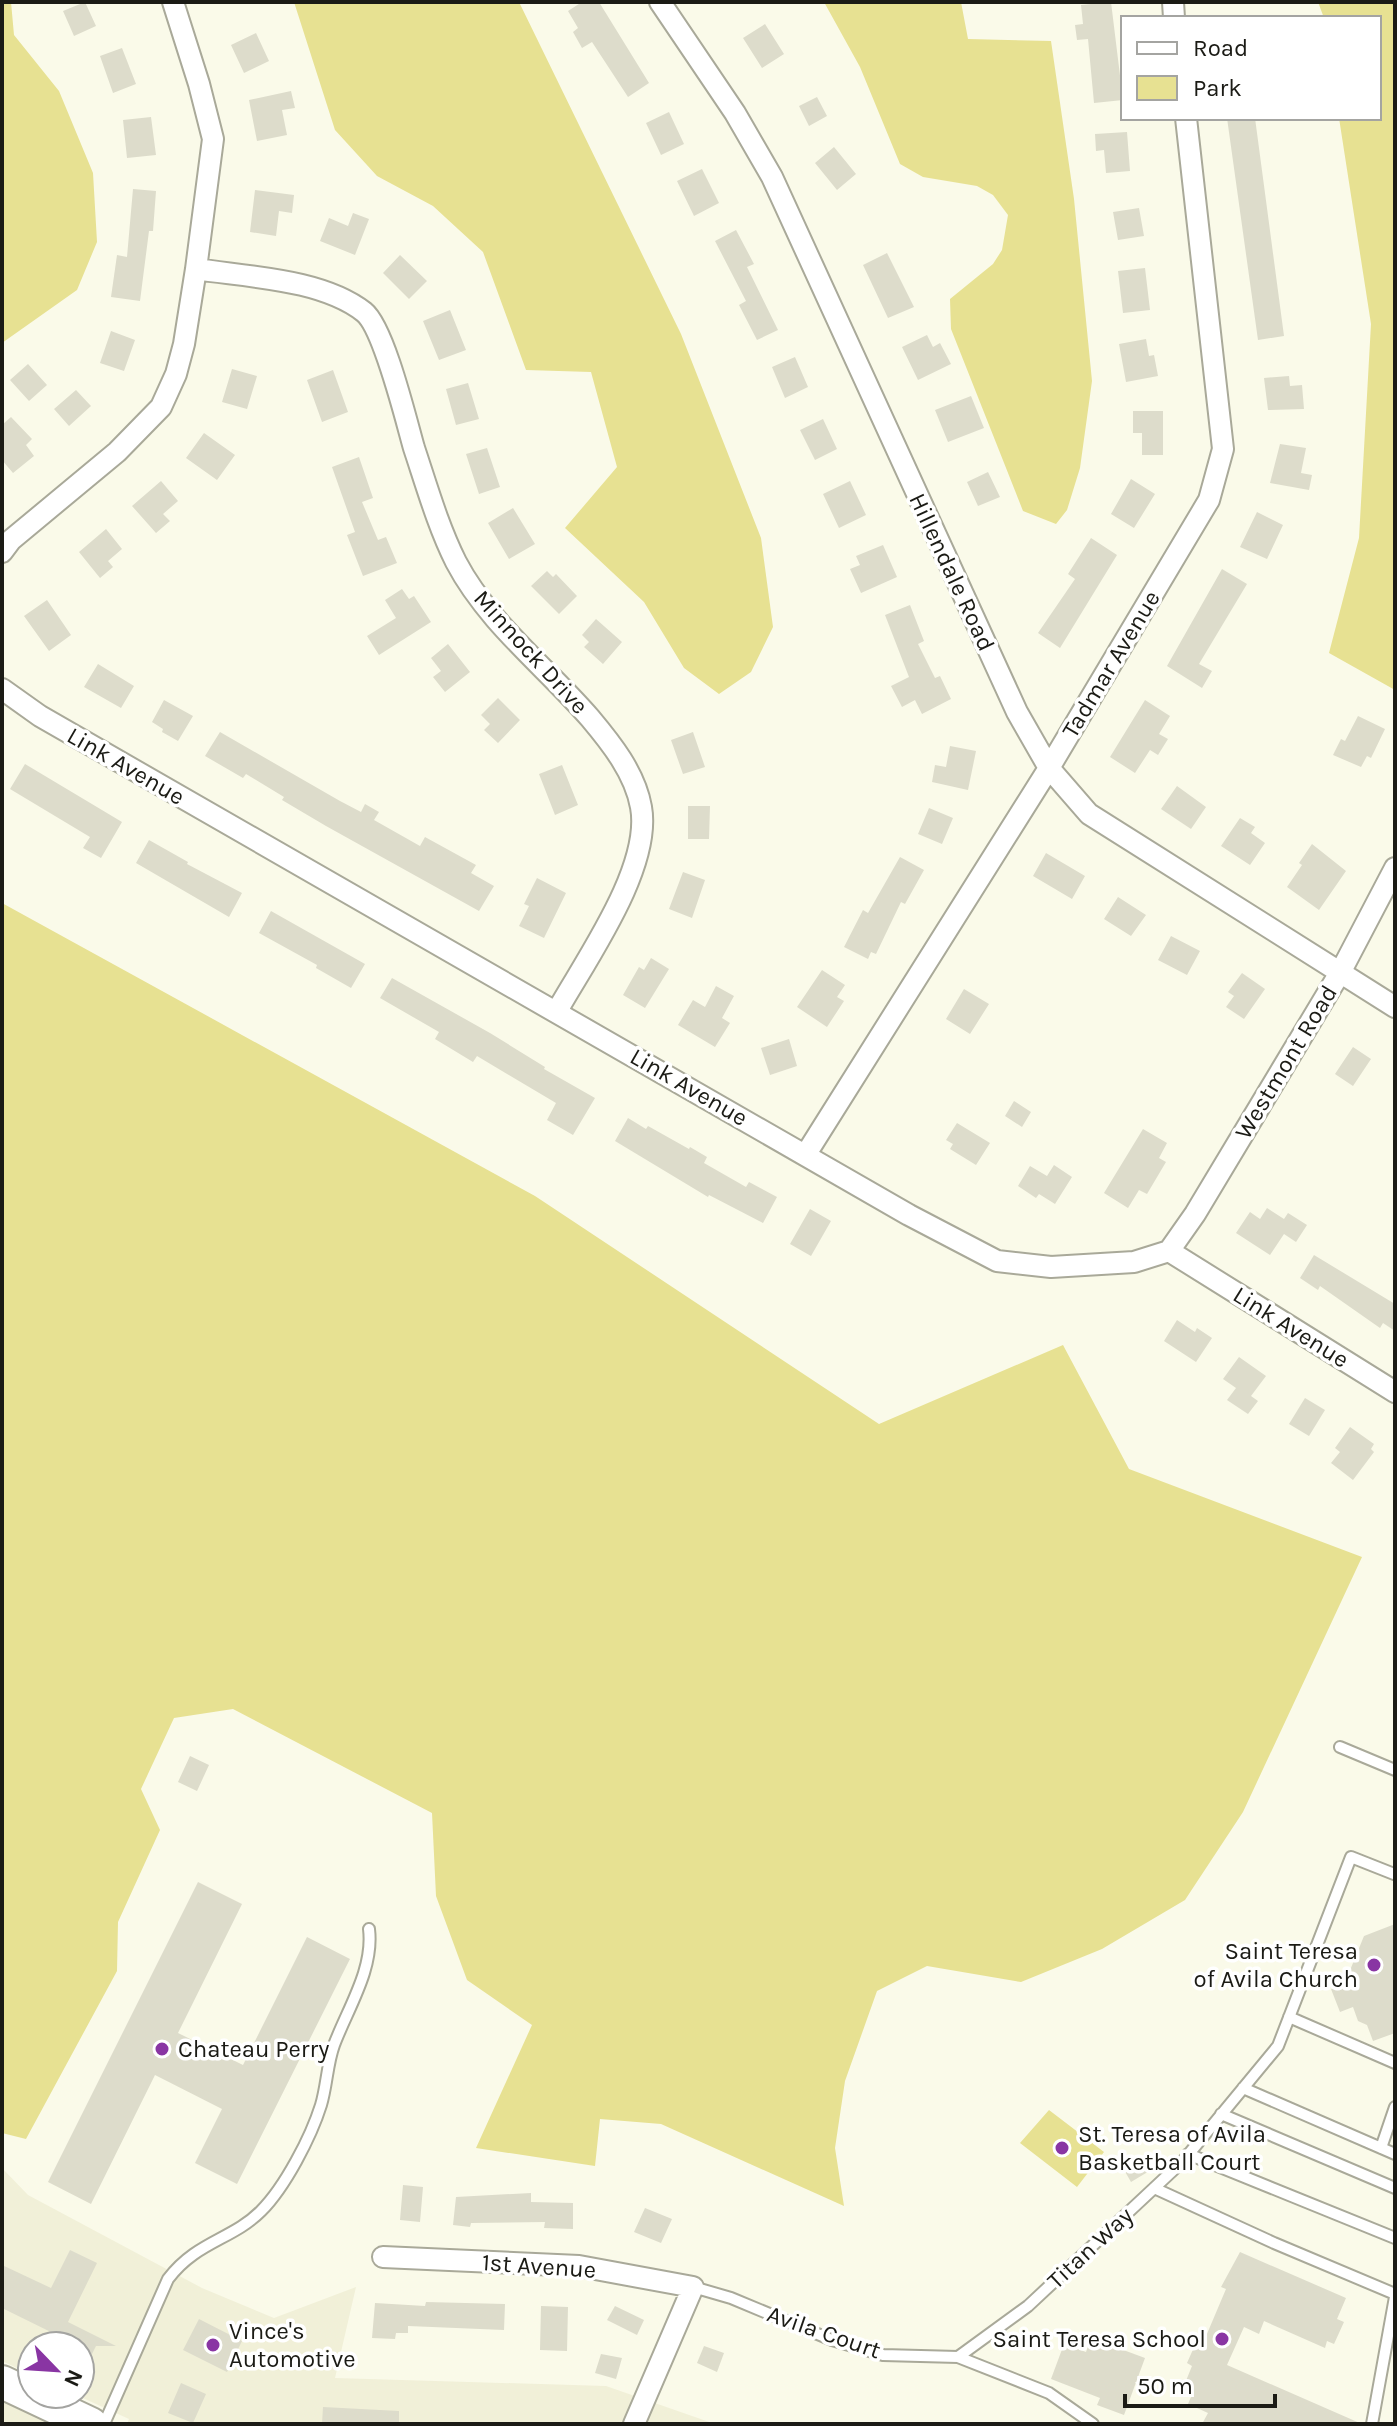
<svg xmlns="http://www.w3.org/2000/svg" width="1397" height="2426" viewBox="0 0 1397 2426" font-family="Karla,sans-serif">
<rect width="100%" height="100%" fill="#fafae9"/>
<!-- built -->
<path fill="#f1f0d8" d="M2,2168l26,27 174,93 72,30 82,-31 -21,91 271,8 109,38h-588l2,-5 -55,-25h6v-48h-48v29l-30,-14z
M2,2382l89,42h-89z"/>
<!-- green -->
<path fill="#e7e192" d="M2,2h9l3,33 45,56 34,82 4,69 -20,48 -75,53z
M294,2h225l162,332 80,204 12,89 -22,45 -32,22 -35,-26 -40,-66 -79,-74 52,-61 -26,-95 -65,-2 -43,-118 -50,-46 -56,-30 -42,-46z
M824,2h137l7,37 83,2 23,158 18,182 -12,87 -13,42 -11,14 -33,-13 -72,-182 -1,-30 43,-35 9,-14 6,-35 -15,-20 -16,-9 -54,-9 -23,-13 -40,-97z
M1318,2h77v688l-66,-37 30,-115 12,-214 -32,-206h40v-100h-55z
M2,903l533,293 344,228 184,-79 66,124 233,88 -119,255 -58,88 -83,49 -81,33 -94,-16 -50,25 -32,90 -10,67 9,58 -183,-82 -61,-5 -5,47 -119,-18 56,-123 -65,-45 -31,-84 -4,-83 -199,-104 -59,9 -33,71 19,41 -42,92 -1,49 -91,168 -24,-6z
M1049,2110l55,42 -27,35 -57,-44z"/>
<!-- building -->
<path fill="#dddccb" d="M85,2l11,24 -22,10 -11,-25z
M582,2h17l50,81 -21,14 -36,-55 -10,6 -9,-16 5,-4 -10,-17z
M1111,2l12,98 -29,3 -6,-64 -11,1 -2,-15 8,-1 -2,-19z
M765,24l19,30 -22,14 -19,-30z
M256,33l13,28 -25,12 -13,-28z
M122,48l14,36 -23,9 -13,-37z
M291,91l4,17 -13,2 5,25 -30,6 -8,-41z
M817,97l10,19 -18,10 -10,-20z
M669,112l15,32 -23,11 -15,-32z
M151,117l5,38 -29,3 -4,-38z
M1227,118h28l29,218 -26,4z
M1127,132l3,39 -24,2 -2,-23 -8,1 -1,-17z
M834,147l22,27 -19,16 -22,-27z
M702,169l17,34 -25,13 -17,-35z
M133,189l23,2 -3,40h-4l-9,70 -29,-4 6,-42 10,2z
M255,190l39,5 -2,18 -13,-2 -3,25 -26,-4z
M1139,208l5,28 -26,4 -5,-28z
M353,213l16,6 -14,36 -35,-14 9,-23 19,8z
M736,230l18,34 -7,3 31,63 -21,10 -18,-35 7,-4 -31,-60z
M887,253l27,54 -26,11 -25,-53z
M400,255l27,26 -18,18 -26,-26z
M1145,268l5,42 -27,3 -5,-42z
M450,310l16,40 -27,10 -16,-39z
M111,331l24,9 -11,31 -24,-8z
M927,335l6,12 7,-4 11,21 -33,16 -16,-33z
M1146,339l3,17 5,-1 4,21 -32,6 -7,-38z
M795,357l13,30 -23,11 -13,-31z
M28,364l19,21 -18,16 -19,-21z
M232,369l25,7 -10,33 -25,-7z
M333,370l15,42 -26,10 -15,-42z
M1289,376l1,10 12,-1 2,24 -36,1 -4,-32z
M468,383l11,36 -23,6 -10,-36z
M76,390l15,16 -22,20 -15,-17z
M971,396l13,32 -36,14 -13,-32z
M1133,411h30v44h-21v-22h-9z
M11,417l21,22 -6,6 8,11 -21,17 -11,-13v-35z
M823,419l14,30 -22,11 -15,-30z
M204,433l31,22 -18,25 -31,-22z
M1280,444l26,4 -5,25 11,2 -3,15 -39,-7z
M487,448l13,39 -21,7 -13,-40z
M359,457l14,41 -11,4 16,38 8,-3 11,26 -34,13 -16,-41 8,-3 -23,-65z
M988,472l12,25 -22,9 -11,-24z
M1131,479l24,15 -21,34 -23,-14z
M161,481l17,20 -15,13 7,7 -14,12 -24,-27z
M850,481l16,34 -27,13 -16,-34z
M513,508l22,36 -26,15 -21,-36z
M1257,512l26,13 -16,34 -27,-12z
M106,529l16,20 -14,12 5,6 -13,11 -21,-26z
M1091,538l26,17 -57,93 -22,-15 37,-54 -7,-5z
M883,545l14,32 -36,16 -11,-24 10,-4 -4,-9z
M1222,569l25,15 -48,80 13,7 -10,17 -35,-22z
M547,571l6,6 3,-3 21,22 -18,18 -28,-28z
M402,589l7,10 5,-3 17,26 -52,33 -12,-19 29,-18 -11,-18z
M47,600l24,35 -22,16 -25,-35z
M910,605l14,36 -6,3 17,34 5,-2 11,23 -29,15 -7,-14 -13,7 -11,-21 18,-9 -24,-62z
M596,619l26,23 -19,22 -19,-17 5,-5 -7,-7z
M448,644l22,28 -25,20 -12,-15 8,-6 -10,-13z
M98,664l36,22 -13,22 -37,-21z
M498,698l22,22 -22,23 -14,-13 6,-6 -9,-9z
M164,700l29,16 -15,25 -16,-9 1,-3 -11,-7z
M1145,700l25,16 -11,18 9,5 -10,16 -8,-5 -15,23 -25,-16z
M1358,716l27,13 -14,29 -4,-2 -6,11 -28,-12 8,-16 4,2z
M220,732l120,69 21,11 4,-8 14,8 -5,8 46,26 5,-9 51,28 -5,8 23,13 -15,25 -153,-85 -44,-26 2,-3 -38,-23 -3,4 -38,-22z
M693,732l12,35 -22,7 -12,-34z
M950,746l26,5 -8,39 -36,-8 3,-17 11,2z
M25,764l97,58 -21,36 -18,-10 7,-11 -80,-48z
M562,765l16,40 -23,10 -16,-41z
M1177,786l29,21 -15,22 -30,-20z
M688,806h22l-1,33h-21z
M929,808l24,10 -11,26 -24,-10z
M1240,818l15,9 -4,6 14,10 -15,22 -29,-19z
M149,840l39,22 -1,2 55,29 -13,24 -93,-54z
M1312,844l34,27 -27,39 -32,-23 15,-22 -3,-2z
M1046,853l39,23 -13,23 -39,-23z
M900,857l24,13 -19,34 -4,-2 -25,52 -5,-2 -3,7 -24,-12 19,-37 5,3z
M683,872l22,8 -13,38 -23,-9z
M537,878l29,15 -22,45 -25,-12 10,-20 -5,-2z
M1118,897l28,18 -15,21 -27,-17z
M271,911l94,53 -14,24 -35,-20 1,-3 -58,-32z
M1171,936l29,15 -13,24 -29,-15z
M651,958l18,11 -24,39 -22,-13 16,-28 5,3z
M822,970l23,15 -8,12 7,4 -17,26 -30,-20z
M1242,973l23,16 -21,30 -18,-12 8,-11 -6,-4z
M392,978l98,55 55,34 -1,2 51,29 -22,37 -26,-15 9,-17 -79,-47 -4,6 -38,-23 4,-7 -59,-34z
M716,986l18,10 -12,22 8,5 -15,24 -37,-22 15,-25 12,7z
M964,989l25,15 -19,30 -24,-15z
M789,1039l8,27 -27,9 -9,-27z
M1353,1047l18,12 -18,27 -18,-12z
M1014,1101l17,11 -9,15 -17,-11z
M628,1118l18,11 2,-3 41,23 1,-2 17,10 -3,6 42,24 3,-5 28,15 -14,26 -54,-28 -1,2 -93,-56z
M957,1123l33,20 -14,22 -26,-16 3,-5 -7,-4z
M1143,1129l24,14 -8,15 7,4 -19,32 -8,-4 -11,18 -24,-15z
M1054,1165l18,12 -17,27 -16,-10 -3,4 -18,-12 12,-20 17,10z
M1267,1208l17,11 4,-6 19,12 -11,17 -12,-8 -14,21 -34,-22 14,-21 10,7z
M810,1209l21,12 -20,35 -21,-12z
M1314,1255l81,49v27l-12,-8 -3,5 -60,-42 -2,4 -18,-12z
M1177,1320l18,12 2,-4 15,10 -16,24 -32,-21z
M1239,1357l27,19 -15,20 7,5 -10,13 -21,-14 9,-12 -13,-9z
M1305,1398l20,12 -16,26 -20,-12z
M1350,1427l24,17 -3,5 3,3 -21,28 -22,-17 9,-11 -5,-4z
M190,1756l19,9 -12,26 -19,-9z
M198,1882l44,22 -64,129 65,32 64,-128 43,22 -113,225 -42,-21 27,-54 -67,-34 -64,129 -43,-22z
M1395,1924v109l-22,8 -6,-16 -9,-4 -5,-14 -13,5 -9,-23 13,-4 20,-49z
M1143,2156l8,14 -20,12 -8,-14z
M403,2185l20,2 -3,35 -20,-2z
M531,2193v9l42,1v26l-29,-1 1,-6 -74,1 -1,4 -17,-2 3,-28z
M645,2208l27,11 -11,24 -27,-11z
M70,2250l27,13 -29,59 48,24h-20l-16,32v-32h-21l4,-8 -61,-30v-43l49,23z
M1240,2252l106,46 -9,21 7,3 -10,22 -7,-3 -2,7 -61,-27 -5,13 -15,-7 -17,38 135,59h-160l6,-11 -20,-9 3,-7 -10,-4 11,-27 -5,-3 8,-18 6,3 25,-59 -5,-2z
M426,2302l79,2 -1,26 -96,-4v7h-12l-1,6 -23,-1 3,-35 50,3z
M541,2306l27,1 -1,44 -27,-1z
M615,2306l29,14 -7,15 -30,-15z
M199,2319l43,22 -15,31 -44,-22z
M1091,2338l54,20 -21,57 -27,-10 3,-7 -49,-19 13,-35 22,8z
M704,2346l20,7 -7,19 -20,-9z
M601,2354l21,4 -6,21 -21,-6z
M181,2383l25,11 -13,29 -25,-10z
M323,2407l76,4v13h-77z"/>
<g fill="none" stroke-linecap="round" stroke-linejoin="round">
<defs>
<path id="service" d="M1340,1747l55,23
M1289,2017l106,46
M1243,2088l152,66
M1221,2114l174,74
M1381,2148l14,-41
M1188,2154l207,84
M1154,2188l120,55 121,51
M693,2287l38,11 101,42 51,15 75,2 91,36 44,31
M958,2357l70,-51 155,-145 95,-115 73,-189 43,17
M104,2424l64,-145c29,-38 64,-39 93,-68 24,-24 50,-74 60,-106 6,-20 6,-41 13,-60 14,-37 40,-76 35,-116
M1372,2424l23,-127"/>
<path id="minor" d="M660,2l75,111 37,64 245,535 32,56 40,46 306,193
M1173,2l1,16
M196,269c52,8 126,10 168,43 20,16 42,108 50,136 13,39 24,78 42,114 32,61 90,105 134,156 21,25 45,55 51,89 11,60 -54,151 -84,204
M2,552l9,-12 106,-88 44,-45 15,-33 8,-30 12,-75 17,-130 -14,-55 -26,-82
M2,689l38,27 869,499 88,46 54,6 83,-5 35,-11 226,141
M806,1154l243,-386 160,-268 14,-51 -37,-331
M1169,1251l26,-37 146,-243 54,-103
M383,2257l196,9 114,21 -59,137"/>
<path id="primary" d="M2,2382l89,42"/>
</defs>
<!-- service casing -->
<use href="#service" stroke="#a9a999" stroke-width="14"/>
<!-- minor casing -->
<use href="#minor" stroke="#a9a999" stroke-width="24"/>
<!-- primary casing -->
<use href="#primary" stroke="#a9a999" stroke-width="36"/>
<!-- service -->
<use href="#service" stroke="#fff" stroke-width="10"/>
<!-- minor -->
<use href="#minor" stroke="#fff" stroke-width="20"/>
<!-- primary -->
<use href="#primary" stroke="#fff" stroke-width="32"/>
</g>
<!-- markers -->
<g fill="#8935a3" stroke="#fff" stroke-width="3">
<circle cx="1374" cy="1965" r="8"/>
<circle cx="162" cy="2049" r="8"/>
<circle cx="1062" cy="2148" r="8"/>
<circle cx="1222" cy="2339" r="8"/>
<circle cx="213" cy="2345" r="8"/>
</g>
<g text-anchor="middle" stroke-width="7" stroke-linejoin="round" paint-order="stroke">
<!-- street labels -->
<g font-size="24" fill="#1b1b15" stroke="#fff">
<text transform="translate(952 572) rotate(65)" y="8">Hillendale Road</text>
<text transform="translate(531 652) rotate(48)" y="8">Minnock Drive</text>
<text transform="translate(1111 664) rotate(-59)" y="8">Tadmar Avenue</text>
<text transform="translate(126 766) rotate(30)" y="8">Link Avenue</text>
<text transform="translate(1286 1062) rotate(-59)" y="8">Westmont Road</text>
<text transform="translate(689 1087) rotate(30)" y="8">Link Avenue</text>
<text transform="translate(1291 1327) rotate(32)" y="8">Link Avenue</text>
<text transform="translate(1090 2248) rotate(-43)" y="8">Titan Way</text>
<text transform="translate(539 2266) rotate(4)" y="8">1st Avenue</text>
<text transform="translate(824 2332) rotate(19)" y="8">Avila Court</text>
</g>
<!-- poi labels -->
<g font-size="24" fill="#1b1b15" stroke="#fff" text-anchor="start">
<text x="1358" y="1959" text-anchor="end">Saint Teresa<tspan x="1358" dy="28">of Avila Church</tspan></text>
<text x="178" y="2057">Chateau Perry</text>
<text x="1078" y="2142">St. Teresa of Avila<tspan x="1078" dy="28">Basketball Court</tspan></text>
<text x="229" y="2339">Vince's<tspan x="229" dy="28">Automotive</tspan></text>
<text x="1206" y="2347" text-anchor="end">Saint Teresa School</text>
</g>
</g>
<!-- border -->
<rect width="1397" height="2426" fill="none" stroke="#1b1b15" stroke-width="8"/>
<!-- legend -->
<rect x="1121" y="16" width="260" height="104" fill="#ffffff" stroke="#a4a4a1" stroke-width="2"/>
<rect x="1137" y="42" width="40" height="12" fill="#ffffff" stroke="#a4a4a1" stroke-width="2"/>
<text x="1193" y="56" font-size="24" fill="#1b1b15">Road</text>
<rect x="1137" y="76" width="40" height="24" fill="#e7e192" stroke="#a4a4a1" stroke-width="2"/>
<text x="1193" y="96" font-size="24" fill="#1b1b15">Park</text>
<!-- north arrow -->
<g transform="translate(56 2370) rotate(115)"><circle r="38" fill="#ffffff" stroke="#a4a4a1" stroke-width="2"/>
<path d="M0-6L14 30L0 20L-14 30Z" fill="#8935a3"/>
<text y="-12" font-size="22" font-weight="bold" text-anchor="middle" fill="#1b1b15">N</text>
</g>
<!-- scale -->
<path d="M1125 2394v12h150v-12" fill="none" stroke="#1b1b15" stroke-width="4"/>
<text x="1137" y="2394" font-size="24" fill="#1b1b15" stroke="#ffffff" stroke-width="6" paint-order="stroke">50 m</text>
</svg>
